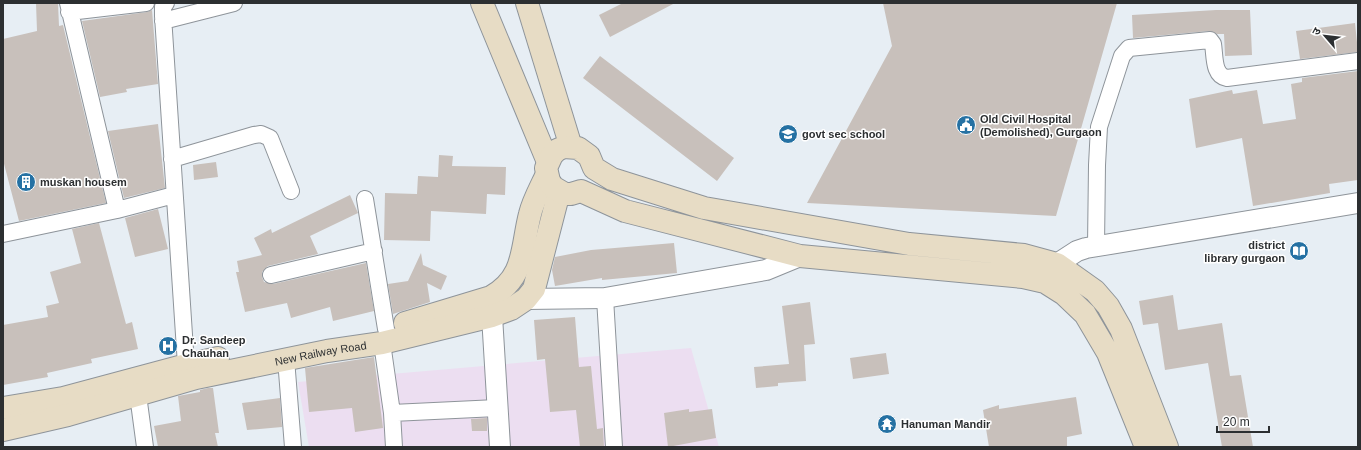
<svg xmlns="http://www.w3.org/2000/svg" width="1361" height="450" viewBox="0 0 1361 450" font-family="Helvetica,'Noto Sans Devanagari',sans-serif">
<rect width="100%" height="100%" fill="#e7eef4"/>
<!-- commercial -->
<path fill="#ecdef1" d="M691,348l28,99h-410l-11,-65z"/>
<!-- building -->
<path fill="#c8c0bb" d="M36,3h22l1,23 4,-1 43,178 -87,18 -16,-61v-121l34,-8z
M623,3h52l-65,34 -11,-22z
M883,3h234l-61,213 -249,-13 85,-157z
M152,10l6,74 -32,5 1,3 -27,5 -18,-76 65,-9z
M1216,10h34l2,45 -27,1 -1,-22h-7l-8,-3 -76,7 -1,-23z
M1355,23l3,29 -58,7 -4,-28z
M600,56l134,102 -17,23 -134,-103z
M1358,71v109l-29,4 1,9 -77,13 -11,-68 -46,10 -7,-49 43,-9 1,4 24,-4 6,34 33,-5 -5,-35 11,-2v-4z
M158,124l7,64 -41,10 -16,-67z
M439,155l14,1 -1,10 54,1 -1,28 -18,-1 -1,20 -55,-3 -1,30 -46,-1 1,-47 32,1 1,-18 20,1z
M216,162l2,15 -24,3 -1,-15z
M350,195l8,18 -48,23 8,18 -50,12 -6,6v5l2,5 9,2 93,-21 8,48 -41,10 -3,-14 -39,11 -4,-15 -42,9 -9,-40h3l-2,-11 25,-6 -8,-17 17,-9 1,4z
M158,209l10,40 -33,8 -10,-39z
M99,223l27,101 6,-2 6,27 -47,10 1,4 -45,10 1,4 -45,8v-60l45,-8 -2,-11 13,-3 -9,-31 31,-9 -9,-34z
M674,243l3,30 -75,7v-2l-47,8 -3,-16 3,-13 36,-7z
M421,253l2,12 24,11 -6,14 -14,-7 3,19 -37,12 -5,-30 20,-3z
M1173,295l5,35 44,-7 8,53 11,-1 12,72h-31l-14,-84 -43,7 -7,-47 -15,2 -4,-24z
M810,302l5,42 -11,1 2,36 -28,2v3l-22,2 -2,-21 35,-3 -7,-58z
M575,317l4,50 12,-1 6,63 6,-1 1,19h-24l-4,-37 -26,2 -5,-53 -8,1 -3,-40z
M886,353l3,21 -36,5 -3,-21z
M374,357l9,71 -28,4 -3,-24 -43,4 -4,-44z
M208,388h5l6,45h-4l3,14h-60l-4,-21 27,-5 -3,-25 22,-4v-2z
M1076,397l6,37 -15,3v10h-78l-6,-37 16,-5v4z
M280,398l2,29 -35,3 -5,-27z
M689,409v3l23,-3 4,29 -48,9 -4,-34z
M487,418v13h-15l-1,-12z"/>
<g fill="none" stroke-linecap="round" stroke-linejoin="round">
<defs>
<path id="minor" d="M68,3l49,207
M166,3l-3,4v9l23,349
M69,12l77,-9
M163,21l71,-18
M172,159l82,-24 7,-1 9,4 21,53
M365,199l21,130
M3,234l114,-24 57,-15
M1096,246l1,-81 2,-38 23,-71 7,-8 81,-8 3,4c2,12 0,32 14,34l131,-17
M271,275l103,-24
M605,298l9,149
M382,343l10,70 2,34
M286,359l7,88
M138,395l7,52
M392,413l105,-5"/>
<path id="tertiary" d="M1057,264l20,-13 9,-3 272,-45
M526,299l79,-1 161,-28 34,-14
M492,316l8,131"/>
<g id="secondary">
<path d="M482,3l66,159"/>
<path d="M527,3l44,144"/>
<path d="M405,323l86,-26c35,-20 30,-48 39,-83 3,-13 11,-27 17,-40"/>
<path d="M3,408l60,-10 123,-33 32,-7"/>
<path id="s1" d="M3,430l65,-15 128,-37 131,-27 55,-8 110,-27 19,-7 15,-10 8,-10 25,-97"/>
<path d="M1146,447l-38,-94 -23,-39 -21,-20 -19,-12 -22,-5 -223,-21 -175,-45 -44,-20 -10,3h-6l-12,-7 -4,-6 -3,-13 6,-13 5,-5 7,-3 14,1 11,8 5,12 18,11 92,29 205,36 115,11 33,9 38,27 13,15 13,23 46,118"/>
</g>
</defs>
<!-- minor casing -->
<use href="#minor" stroke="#8e949a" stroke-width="18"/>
<!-- tertiary casing -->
<use href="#tertiary" stroke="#8e949a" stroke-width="22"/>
<!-- secondary casing -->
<use href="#secondary" stroke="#8e949a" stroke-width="24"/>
<!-- minor -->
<use href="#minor" stroke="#fff" stroke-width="16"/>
<!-- tertiary -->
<use href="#tertiary" stroke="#fff" stroke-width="20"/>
<!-- secondary -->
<use href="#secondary" stroke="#e7dcc5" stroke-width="22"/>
</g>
<!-- icons -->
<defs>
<symbol id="civic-disc" viewBox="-11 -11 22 22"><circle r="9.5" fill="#2571a3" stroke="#fff"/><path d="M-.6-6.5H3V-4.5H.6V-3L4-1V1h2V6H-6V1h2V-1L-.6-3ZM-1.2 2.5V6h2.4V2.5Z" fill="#fff"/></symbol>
<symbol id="school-disc" viewBox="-11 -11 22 22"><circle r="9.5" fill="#2571a3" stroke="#fff"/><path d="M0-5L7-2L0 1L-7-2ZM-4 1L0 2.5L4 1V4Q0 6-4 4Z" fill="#fff"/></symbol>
<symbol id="building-disc" viewBox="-11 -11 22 22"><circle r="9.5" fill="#2571a3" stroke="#fff"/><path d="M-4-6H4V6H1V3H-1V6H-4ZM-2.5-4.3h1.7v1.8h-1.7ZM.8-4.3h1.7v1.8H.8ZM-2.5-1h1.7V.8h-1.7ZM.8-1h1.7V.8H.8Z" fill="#fff"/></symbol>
<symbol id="library-disc" viewBox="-11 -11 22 22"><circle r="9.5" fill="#2571a3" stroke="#fff"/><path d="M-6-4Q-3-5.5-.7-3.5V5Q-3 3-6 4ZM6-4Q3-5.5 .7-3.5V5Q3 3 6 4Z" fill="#fff"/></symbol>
<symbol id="hospital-disc" viewBox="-11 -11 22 22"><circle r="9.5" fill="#2571a3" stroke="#fff"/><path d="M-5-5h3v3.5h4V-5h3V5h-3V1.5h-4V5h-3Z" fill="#fff"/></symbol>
<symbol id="temple-disc" viewBox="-11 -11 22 22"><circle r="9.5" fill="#2571a3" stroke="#fff"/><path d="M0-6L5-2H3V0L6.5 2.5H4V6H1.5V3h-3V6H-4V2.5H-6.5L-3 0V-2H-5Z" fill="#fff"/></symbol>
</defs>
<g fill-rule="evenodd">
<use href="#civic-disc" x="955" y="114" width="22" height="22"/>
<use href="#school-disc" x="777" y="123" width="22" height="22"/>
<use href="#building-disc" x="15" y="171" width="22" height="22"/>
<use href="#library-disc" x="1288" y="240" width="22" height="22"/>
<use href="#hospital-disc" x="157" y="335" width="22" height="22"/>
<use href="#temple-disc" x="876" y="413" width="22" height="22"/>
</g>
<g text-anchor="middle" stroke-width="3" stroke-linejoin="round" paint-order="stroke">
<!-- poi labels -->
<g font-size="11" font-weight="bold" fill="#2c2f31" stroke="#fff" text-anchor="start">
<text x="980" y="123">Old Civil Hospital<tspan x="980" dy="13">(Demolished), Gurgaon</tspan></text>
<text x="802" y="138">govt sec school</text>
<text x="40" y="186">muskan housem</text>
<text x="1285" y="249" text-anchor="end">district<tspan x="1285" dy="13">library gurgaon</tspan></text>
<text x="182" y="344">Dr. Sandeep<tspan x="182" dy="13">Chauhan</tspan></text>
<text x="901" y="428">Hanuman Mandir</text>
</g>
<!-- street labels -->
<g font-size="11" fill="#2c2f31" stroke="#fff">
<text dy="4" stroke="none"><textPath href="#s1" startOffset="327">New Railway Road</textPath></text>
</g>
</g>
<!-- border -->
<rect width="1361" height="450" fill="none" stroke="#2c2f31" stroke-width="8"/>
<!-- north arrow -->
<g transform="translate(1325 36) rotate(298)" stroke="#ffffff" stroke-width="3" paint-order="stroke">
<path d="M0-3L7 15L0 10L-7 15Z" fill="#2c2f31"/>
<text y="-6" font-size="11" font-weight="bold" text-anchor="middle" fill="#2c2f31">उ</text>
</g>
<!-- scale -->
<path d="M1217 426v6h52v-6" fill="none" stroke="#2c2f31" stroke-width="2"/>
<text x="1223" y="426" font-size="12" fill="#2c2f31" stroke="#ffffff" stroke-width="3" paint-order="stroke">20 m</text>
</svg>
